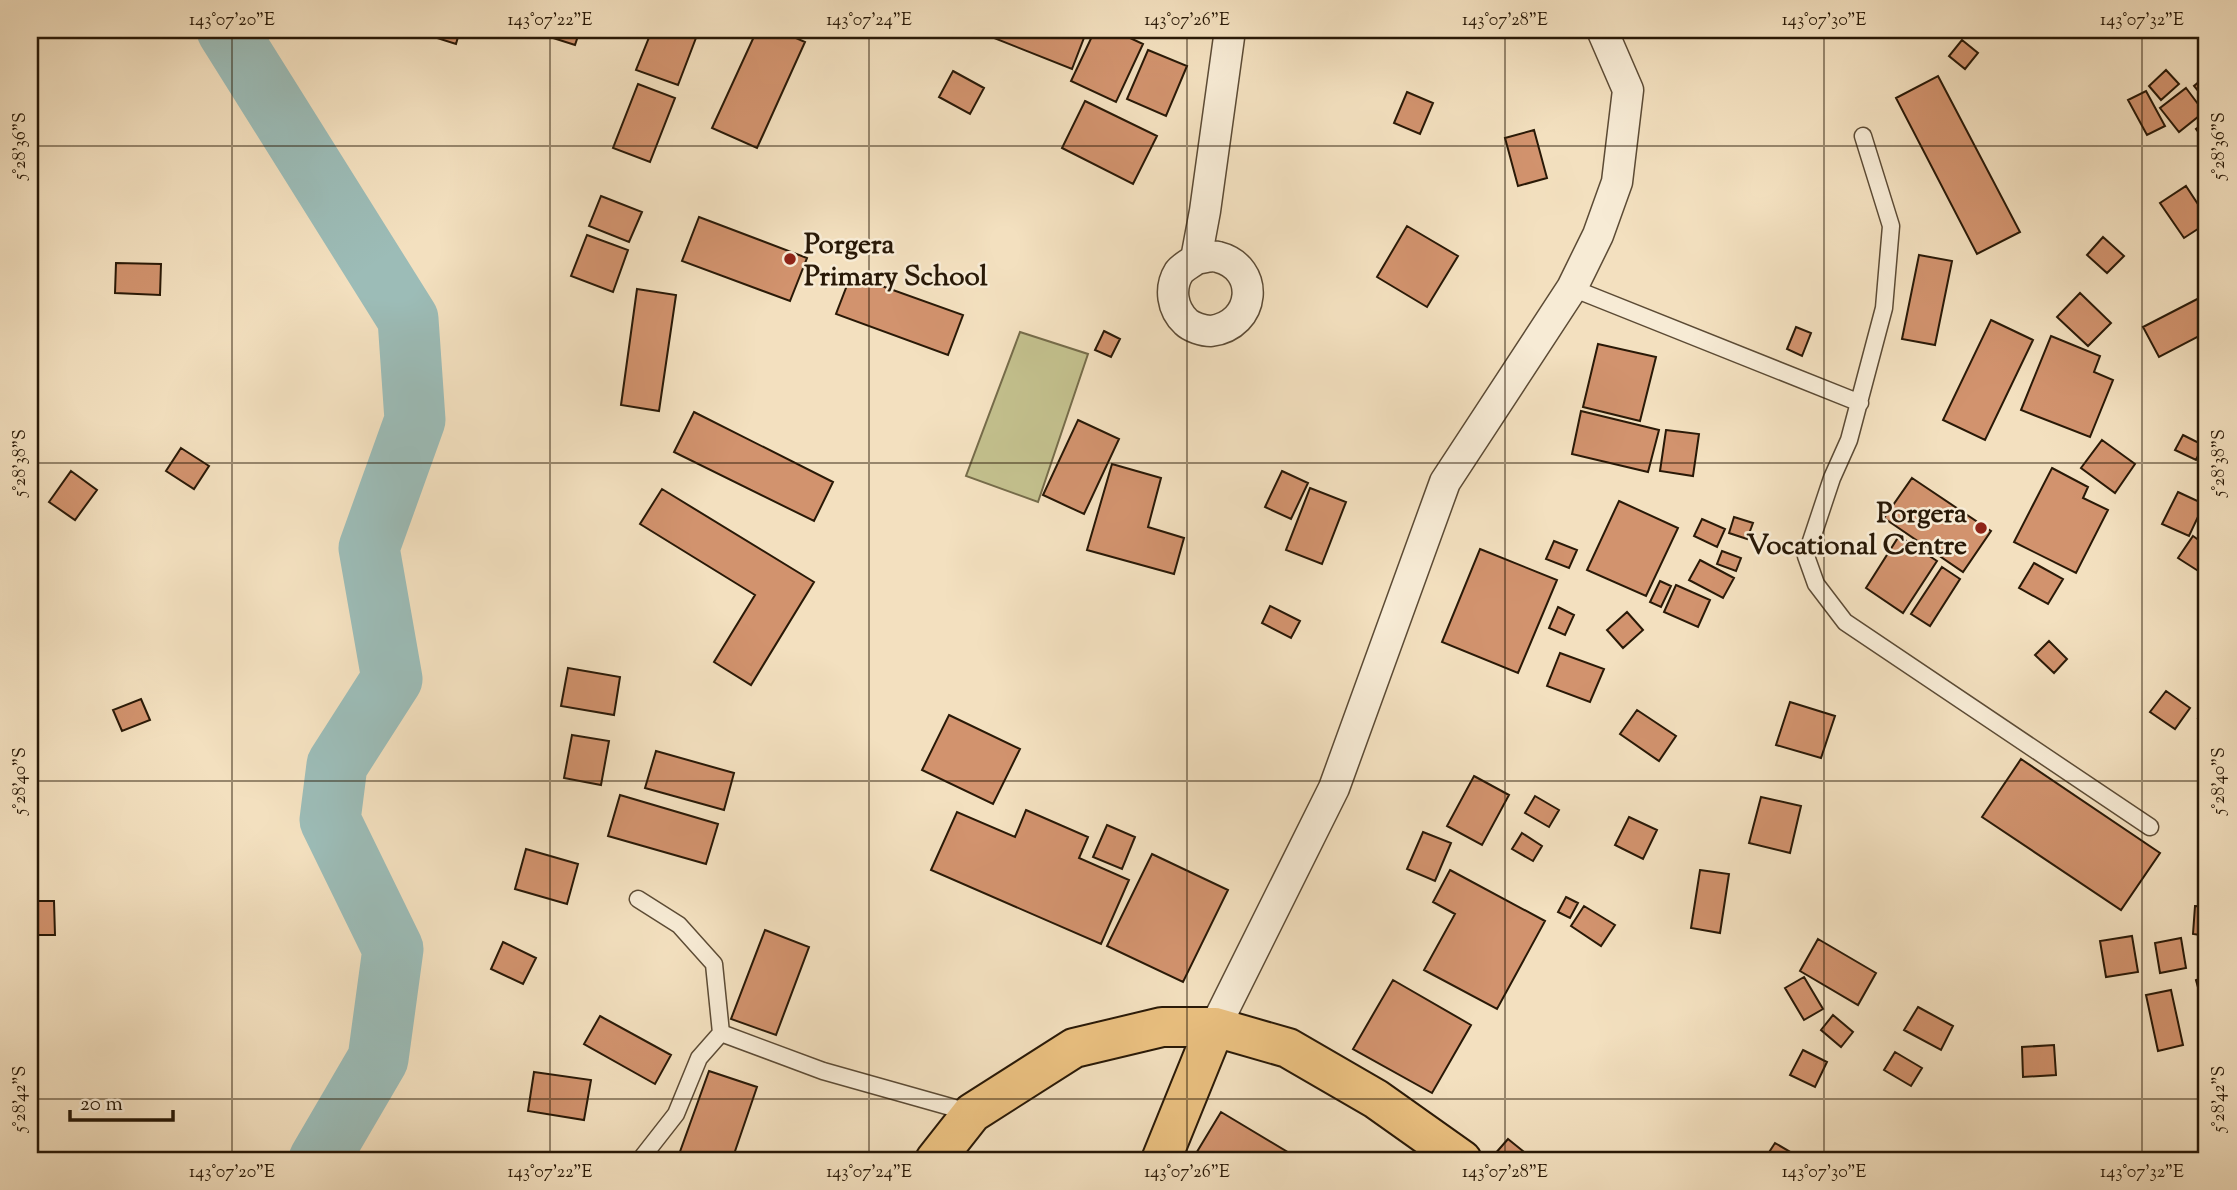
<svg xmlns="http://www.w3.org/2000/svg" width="2237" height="1190" viewBox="0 0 2237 1190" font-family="'Sorts Mill Goudy',serif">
<rect width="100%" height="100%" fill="#f3e0bf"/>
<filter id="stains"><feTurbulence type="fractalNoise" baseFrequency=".00286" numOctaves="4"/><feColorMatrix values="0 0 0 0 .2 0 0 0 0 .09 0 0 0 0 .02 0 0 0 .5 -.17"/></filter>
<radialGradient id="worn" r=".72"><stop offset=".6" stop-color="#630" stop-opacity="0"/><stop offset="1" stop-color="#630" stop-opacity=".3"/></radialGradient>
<!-- green -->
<path fill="#c3c08d" stroke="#766c4a" stroke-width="2" d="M1020,332l68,22 -50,148 -72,-26z"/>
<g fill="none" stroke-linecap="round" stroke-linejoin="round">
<!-- river -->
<path stroke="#9cbcb7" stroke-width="61" d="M227,30l181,289 7,101 -46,128 23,131 -55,86 -7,55 63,129 -15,110 -59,101"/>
</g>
<!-- building -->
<path fill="#d2936e" stroke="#291907" stroke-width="2" d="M412,30h48l-4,14z
M549,30h31l-5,15 -28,-9z
M652,30h47l-21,55 -42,-15z
M757,30h21l27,12 -48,106 -45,-20z
M974,30h113l-15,39z
M1095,30h18l30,14 -27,58 -45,-21z
M2038,30h14l-11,6z
M1962,40l16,13 -13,16 -16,-13z
M1148,50l39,16 -21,50 -39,-17z
M2166,70l13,14 -18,16 -12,-14z
M953,71l31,17 -14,26 -31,-17z
M1938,76l82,156 -43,22 -81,-156z
M2201,80l6,6v16l-13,-16z
M638,84l37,14 -25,64 -37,-14z
M2186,88l18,24 -25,20 -19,-24z
M2146,91l19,35 -18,9 -19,-35z
M1407,92l26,11 -13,31 -26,-11z
M1085,101l72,35 -24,48 -71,-36z
M2207,121v23l-11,-15z
M1534,130l13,48 -29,8 -13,-48z
M2186,186l21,32v5l-23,15 -24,-35z
M601,196l41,16 -13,30 -40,-16z
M699,217l108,41 -17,43 -108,-40z
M1407,226l51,30 -31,51 -50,-30z
M587,235l41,15 -15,42 -42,-16z
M2103,237l21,19 -17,17 -20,-18z
M1919,255l33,6 -17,84 -33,-6z
M116,263l45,1 -1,31 -45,-2z
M851,275l112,40 -15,40 -112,-41z
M637,289l39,6 -17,116 -38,-6z
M2080,293l31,30 -23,23 -31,-29z
M2207,294v38l-48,25 -16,-30z
M1991,320l42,20 -48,100 -42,-20z
M1796,327l15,6 -9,23 -15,-7z
M1104,331l16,8 -9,18 -16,-7z
M2051,336l49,20 -6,16 19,8 -23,57 -69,-27z
M1598,344l58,13 -16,64 -57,-14z
M1581,411l78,19 -11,42 -76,-18z
M694,412l139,70 -19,39 -140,-69z
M1078,420l41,19 -35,75 -41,-19z
M1666,430l33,4 -6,42 -33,-5z
M2183,435l20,10 -7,15 -21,-10z
M2102,440l33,24 -20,29 -34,-25z
M181,448l28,18 -15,23 -28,-18z
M1112,464l49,14 -13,49 36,11 -10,36 -87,-24z
M2052,468l36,19 -5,11 25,12 -32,63 -62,-31z
M71,471l26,19 -22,30 -26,-18z
M1282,471l26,12 -17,36 -26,-12z
M1912,478l79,53 -28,41 -79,-54z
M1310,488l36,14 -24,62 -36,-14z
M662,489l152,93 -63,103 -37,-23 41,-67 -115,-71z
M2178,492l26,12 -15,32 -27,-12z
M1619,501l59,27 -32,68 -59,-26z
M1734,517l19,6 -6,16 -18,-6z
M1702,519l23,10 -8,18 -23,-11z
M1899,536l38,25 -34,52 -37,-25z
M2193,536l14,10v22l-4,6 -25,-16z
M1554,541l23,9 -8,18 -23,-9z
M1480,549l77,31 -39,93 -76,-31z
M1722,551l19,7 -5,13 -19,-7z
M1700,560l34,18 -11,20 -34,-18z
M2034,563l29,16 -15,25 -29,-16z
M1942,567l18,12 -30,47 -19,-12z
M1660,581l11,5 -10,21 -11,-5z
M1676,585l34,15 -12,27 -34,-15z
M1270,606l30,15 -9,17 -29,-15z
M1558,607l16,8 -9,20 -16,-7z
M1627,612l16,18 -20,18 -16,-18z
M2049,641l18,18 -13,14 -19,-18z
M1560,653l44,16 -14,33 -43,-16z
M568,668l52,9 -6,38 -53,-9z
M2166,691l24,17 -15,21 -25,-17z
M141,699l9,21 -28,11 -9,-21z
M1790,702l45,14 -14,42 -45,-13z
M1637,710l39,26 -17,25 -39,-27z
M949,715l71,34 -27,55 -71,-34z
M2207,717v22h-2l-7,-20z
M572,735l37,6 -8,44 -37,-7z
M656,751l78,22 -10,37 -79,-22z
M2021,759l139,94 -39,57 -139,-93z
M1474,776l35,19 -27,50 -35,-19z
M620,795l98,29 -12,40 -98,-28z
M1535,796l24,14 -10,17 -24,-14z
M1761,797l40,9 -11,47 -41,-10z
M1026,810l62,27 -9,21 50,22 -28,64 -170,-74 26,-58 58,25z
M1629,817l28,13 -14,29 -28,-14z
M1107,825l28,12 -13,32 -29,-12z
M1423,832l28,11 -16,38 -28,-12z
M1522,833l20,13 -9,15 -21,-12z
M526,849l52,15 -11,40 -52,-15z
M1152,854l76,36 -45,92 -76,-36z
M1450,870l95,51 -48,88 -73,-39 31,-56 -22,-12z
M1700,870l29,4 -9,59 -29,-5z
M1566,897l12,6 -8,15 -12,-6z
M30,901h24l1,34h-25z
M1584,906l31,19 -14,21 -30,-20z
M2195,906l12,1v29l-14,-2z
M765,930l44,17 -33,88 -45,-16z
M2132,936l6,36 -32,5 -6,-36z
M2181,938l5,30 -26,5 -5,-30z
M1818,939l58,34 -18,32 -58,-34z
M503,942l33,16 -13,26 -32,-15z
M2207,976v44l-11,-40z
M1804,977l19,32 -19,11 -19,-32z
M1393,980l78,45 -39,68 -79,-44z
M2171,990l12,55 -25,6 -12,-56z
M1918,1007l35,19 -12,24 -37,-20z
M1833,1015l20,17 -12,15 -20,-17z
M600,1016l71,39 -16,29 -71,-40z
M2054,1045l2,30 -33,2 -1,-30z
M1803,1050l24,12 -12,25 -25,-12z
M1895,1052l27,16 -11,18 -27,-16z
M709,1071l48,16 -25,73h-55z
M534,1072l57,8 -7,40 -56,-9z
M1221,1112l80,48h-109z
M1508,1139l21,17 -4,4h-25l-6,-5z
M1775,1143l29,17h-40z"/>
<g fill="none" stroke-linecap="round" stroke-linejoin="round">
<defs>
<path id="lane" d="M1863,136l28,90 -7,82 -35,132 -17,38 -26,78 10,28 29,38 305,205
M1572,288l288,115
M638,899l41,26 35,39 7,69 -22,25 -23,56 -36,46
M721,1033l102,38 149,42"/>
<path id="street" d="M1196,259c7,-1 15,-4 22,-2 43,11 38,68 -7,74 -8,0 -20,-4 -25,-9 -14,-13 -17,-34 -7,-50 4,-5 12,-9 17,-13l9,-48 25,-181
M1215,1027l119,-239 111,-306 127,-194 26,-53 19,-53 11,-92 -26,-60"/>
<path id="primary" d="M935,1160l37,-47 102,-65 88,-21h53l73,21 88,51 86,61
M1161,1160l54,-133"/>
</defs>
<!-- lane casing -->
<use href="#lane" stroke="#5c4b35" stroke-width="19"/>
<!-- street casing -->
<use href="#street" stroke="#5c4b35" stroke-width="33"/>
<!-- primary casing -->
<use href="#primary" stroke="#291907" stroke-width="42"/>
<!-- lane -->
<use href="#lane" stroke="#f7ebd5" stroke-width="16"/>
<!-- street -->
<use href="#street" stroke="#f7ebd5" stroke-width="30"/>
<!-- primary -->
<use href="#primary" stroke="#eac080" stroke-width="38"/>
</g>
<!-- ticks -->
<path fill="none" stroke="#291907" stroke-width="2" stroke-opacity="0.45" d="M232,30v1130M550,30v1130M869,30v1130M1187,30v1130M1505,30v1130M1824,30v1130M2142,30v1130M30,146h2177M30,463h2177M30,781h2177M30,1099h2177"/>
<!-- markers -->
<g fill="#8f2418" stroke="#f7ebd5" stroke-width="2.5">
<circle cx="790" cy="259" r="7"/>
<circle cx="1981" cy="528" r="7"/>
</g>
<g text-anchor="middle" stroke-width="5" stroke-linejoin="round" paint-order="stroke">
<!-- poi labels -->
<g font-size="28" font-weight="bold" fill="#291907" stroke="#f7ebd5" text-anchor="start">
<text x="804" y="253">Porgera<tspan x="804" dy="32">Primary School</tspan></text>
<text x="1967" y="522" text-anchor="end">Porgera<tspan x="1967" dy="32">Vocational Centre</tspan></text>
</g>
</g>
<!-- margin -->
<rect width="2237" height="1190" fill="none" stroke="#f3e0bf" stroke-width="77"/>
<!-- scale -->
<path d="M70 1110v10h103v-10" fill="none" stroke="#291907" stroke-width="3.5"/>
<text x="80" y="1110" font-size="21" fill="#291907" stroke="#f7ebd5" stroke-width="5" paint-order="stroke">20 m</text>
<rect x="38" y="38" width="2160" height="1114" fill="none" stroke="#291907" stroke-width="2.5"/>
<g font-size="18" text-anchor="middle" fill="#291907">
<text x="232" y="25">143°07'20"E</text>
<text x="550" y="25">143°07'22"E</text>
<text x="869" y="25">143°07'24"E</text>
<text x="1187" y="25">143°07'26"E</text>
<text x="1505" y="25">143°07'28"E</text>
<text x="1824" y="25">143°07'30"E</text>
<text x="2142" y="25">143°07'32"E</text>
<text transform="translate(19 146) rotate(-90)" y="6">5°28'36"S</text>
<text transform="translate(2218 146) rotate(-90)" y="6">5°28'36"S</text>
<text transform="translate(19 463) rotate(-90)" y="6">5°28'38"S</text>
<text transform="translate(2218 463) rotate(-90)" y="6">5°28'38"S</text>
<text transform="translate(19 781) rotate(-90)" y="6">5°28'40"S</text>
<text transform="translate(2218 781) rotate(-90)" y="6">5°28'40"S</text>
<text transform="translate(19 1099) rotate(-90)" y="6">5°28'42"S</text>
<text transform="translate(2218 1099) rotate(-90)" y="6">5°28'42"S</text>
<text x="232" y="1177">143°07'20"E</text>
<text x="550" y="1177">143°07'22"E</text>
<text x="869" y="1177">143°07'24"E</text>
<text x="1187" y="1177">143°07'26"E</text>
<text x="1505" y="1177">143°07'28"E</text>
<text x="1824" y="1177">143°07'30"E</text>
<text x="2142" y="1177">143°07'32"E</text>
</g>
<rect width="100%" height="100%" filter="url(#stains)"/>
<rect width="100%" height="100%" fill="url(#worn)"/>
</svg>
